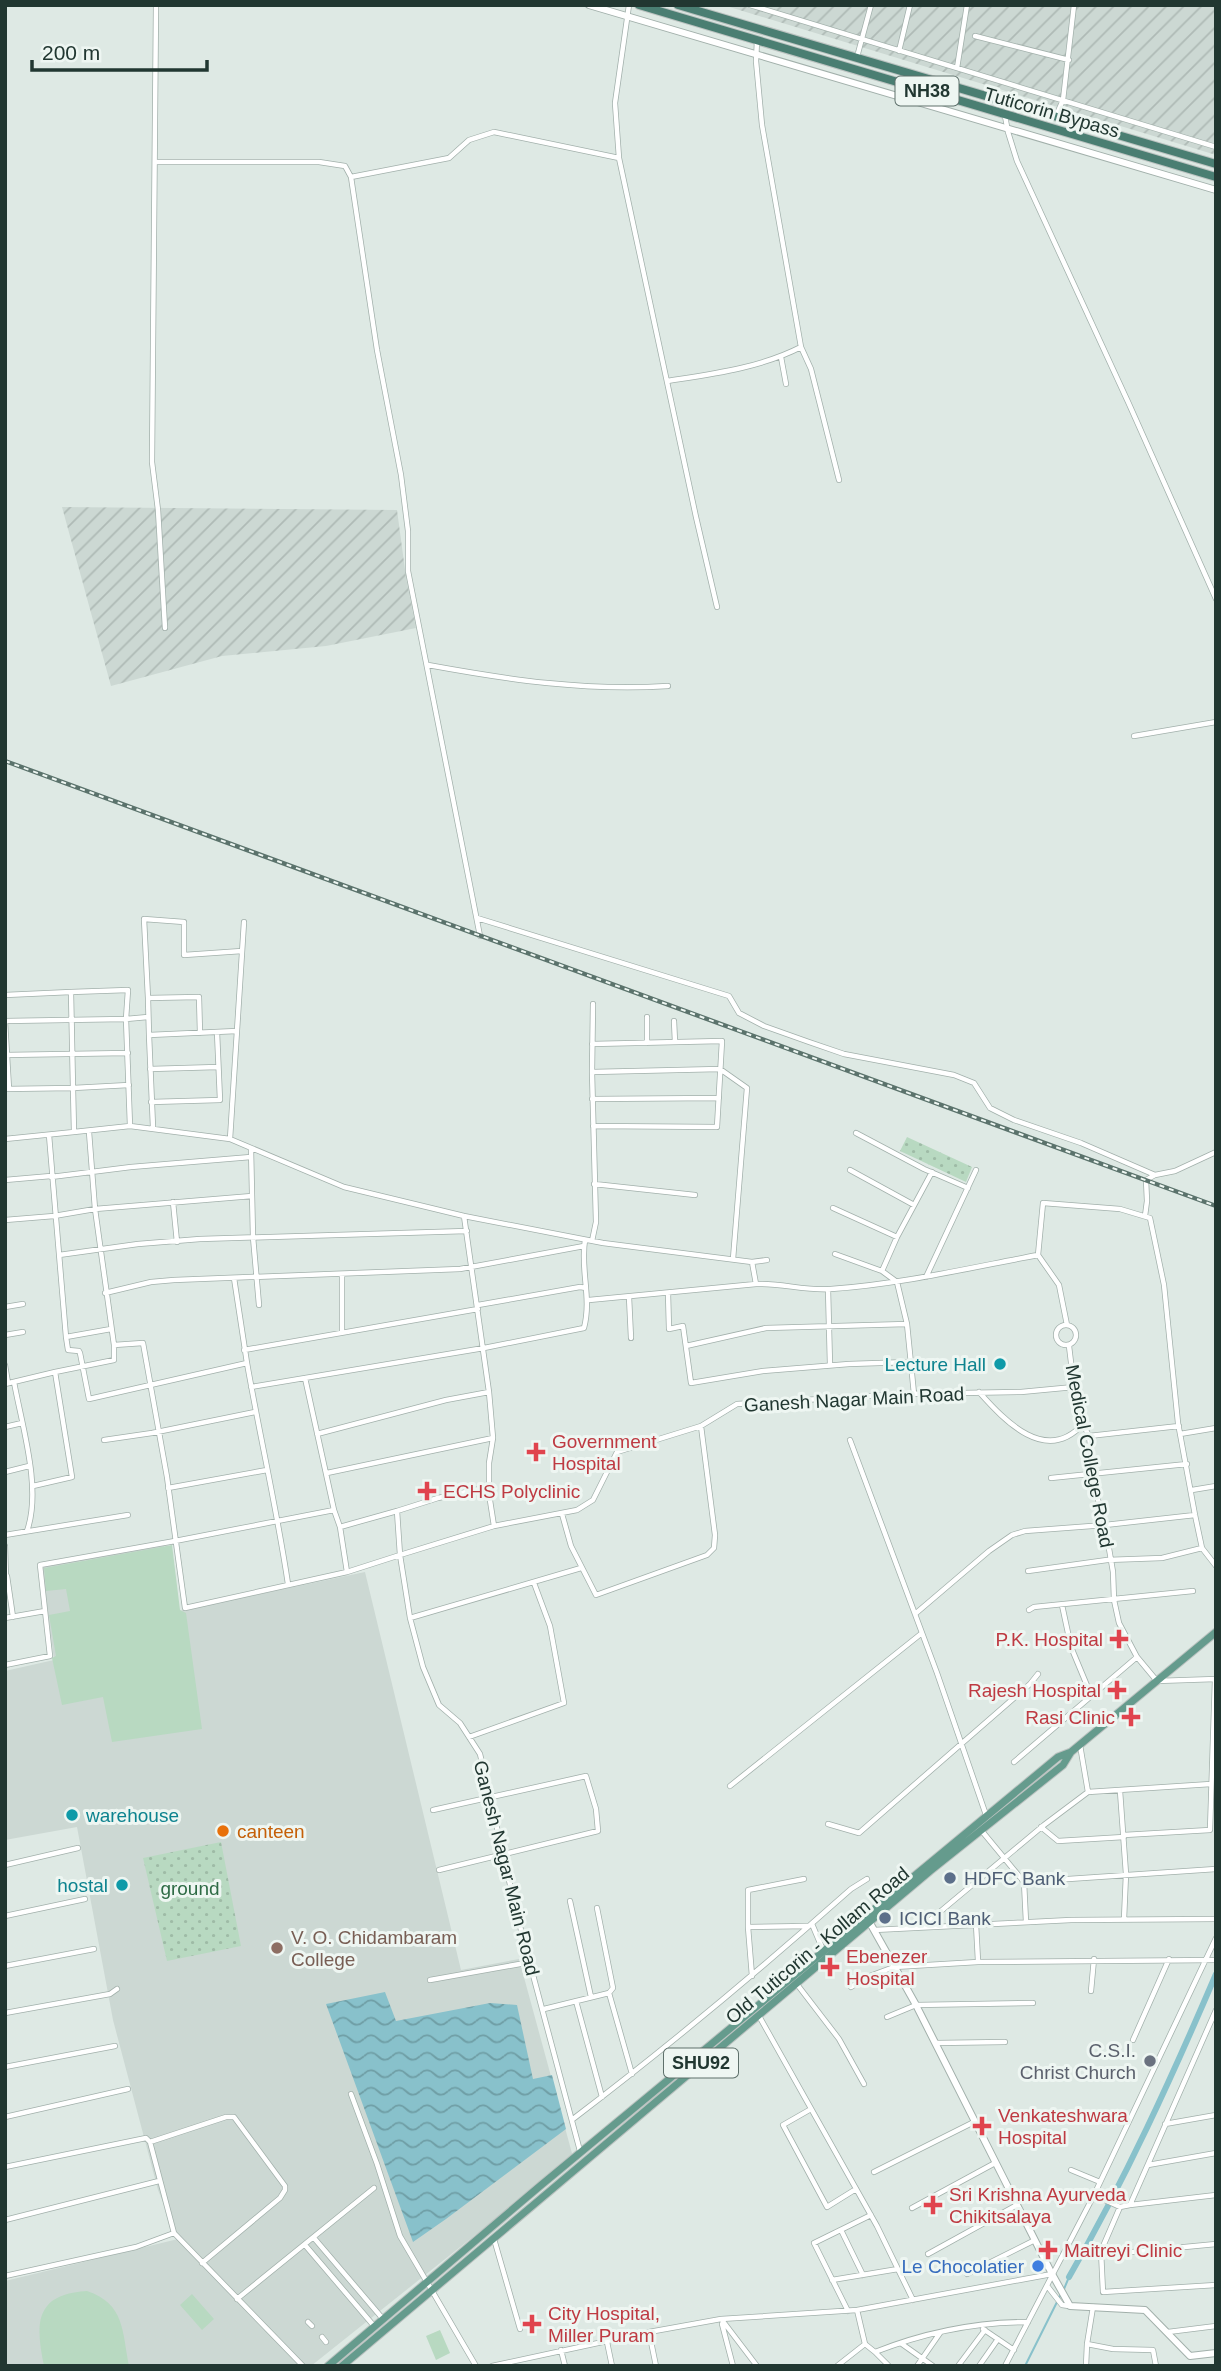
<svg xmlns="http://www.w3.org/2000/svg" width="1221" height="2371" viewBox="0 0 1221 2371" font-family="Arial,sans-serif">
<defs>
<pattern id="industrial-furrows" width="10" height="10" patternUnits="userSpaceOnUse" patternTransform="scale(1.75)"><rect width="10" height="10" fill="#ccd8d3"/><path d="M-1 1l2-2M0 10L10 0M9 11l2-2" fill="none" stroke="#afbab6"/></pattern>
<pattern id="park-dots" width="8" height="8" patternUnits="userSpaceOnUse" patternTransform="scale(1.75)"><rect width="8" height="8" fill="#b8d9c1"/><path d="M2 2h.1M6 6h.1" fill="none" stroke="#9ebba6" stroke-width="1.8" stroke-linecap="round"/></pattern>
<pattern id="water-waves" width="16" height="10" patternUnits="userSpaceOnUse" patternTransform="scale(1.75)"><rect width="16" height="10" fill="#88c1cb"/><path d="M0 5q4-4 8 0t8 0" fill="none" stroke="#6f9ea5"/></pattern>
</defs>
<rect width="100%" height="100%" fill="#dee9e4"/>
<!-- built -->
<path fill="#ccd8d3" d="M164,1546l15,65 186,-39 96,398 58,-11 54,198 -262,209h-306v-85l173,-42 -20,-49 -45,-170 -36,-193 -72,13v-169l49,-11 -12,-93z"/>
<!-- industrial -->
<path fill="url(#industrial-furrows)" d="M723,5h493v150z
M62,507l335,3 9,67 10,51 -90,18 -104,10 -111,30z"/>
<!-- green -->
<path fill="#b8d9c1" d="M172,1545l8,65 6,3 16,116 -90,13 -9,-45 -41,8 -10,-47 4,-2 -7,-41 21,-4 -4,-22 -20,2 -2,-23z
M87,2291c38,13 35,40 42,75h-85c-9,-43 -9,-72 43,-75z
M192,2294l22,25 -12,11 -22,-25z
M440,2330l10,23 -14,7 -10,-24z"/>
<!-- park -->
<path fill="url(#park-dots)" d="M907,1137l65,30 -6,15 -66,-31z
M221,1842l20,104 -74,15 -24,-103z"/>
<!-- water -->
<path fill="url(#water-waves)" d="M385,1992l11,29 94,-18 27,2 16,74 19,-4 14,54 -120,90 -33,23 -87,-238z"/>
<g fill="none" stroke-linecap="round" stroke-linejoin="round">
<!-- stream -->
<path stroke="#88c1cb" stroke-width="2" d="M1064,2289l5,-12
M1025,2366l36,-72"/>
<!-- canal -->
<path stroke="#88c1cb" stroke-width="6" d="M1069,2277c56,-97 103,-200 147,-303"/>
<defs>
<path id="minor" d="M156,5l-4,457 6,48 7,118
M629,5l-14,98 4,55 77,359 21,90
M750,5l466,142
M975,36l94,24
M757,41l-1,20 6,64 39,222 10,22 28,111
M899,51l11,-46
M857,57l14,-52
M957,68l10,-63
M1005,116l3,16 9,29 112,243 87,195
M1056,116l7,-16 11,-95
M156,162h163l26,4 6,11 26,173 24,125 7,56v40l72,365
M351,177l98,-19 20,-18 25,-8 125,26
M781,357l5,27
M667,381c45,-7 93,-13 134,-34
M428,665c82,15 156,26 240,21
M1134,736l82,-14
M477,918l252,78 10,17 25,13 45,16 35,12 110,21 20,8 16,25 24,12 67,23 74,32
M5,995l66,-3
M148,998l-4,-79 40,3v33l58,-4
M647,1017v26
M5,1021l121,-2 4,107
M5,1021l4,68
M674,1021l1,21
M149,1035l-1,-37 51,-1 1,36
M592,1044l130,-3 -5,86 -124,-1
M5,1055l123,-2
M150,1069l68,-2
M592,1072l128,-3 27,19 -14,171
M129,1085l-56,3 -2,-96 57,-2 -2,29 22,-2
M5,1089l68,-1 1,44 56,-6 100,13 114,48 120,29 139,27 149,19 4,22c25,-1 50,7 75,5 70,-5 138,-21 207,-34l5,-52 77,6 30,9 14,67 14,138 17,92 7,33 14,18
M592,1099l127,-1
M151,1102l69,-2 -3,-68
M153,1127l-4,-92 88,-4
M856,1133l68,36 44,19
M49,1135l17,202 2,13 11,1 1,2 9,46 158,-36 -13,-85
M5,1139l69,-7
M230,1139l14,-217
M251,1149l2,88 6,68
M850,1170l64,35
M51,1177l80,-10 120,-10
M5,1180l46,-4
M594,1184l101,11
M173,1202l4,40
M833,1208l64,29
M464,1216l25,176 4,46 -4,25v31l5,32
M1145,1216l2,-15 -1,-21 9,-5 20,-4 41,-19
M5,1220l49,-4 41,-7 157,-13
M592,1241l4,-19 -4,-150 1,-68
M835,1254l47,17
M59,1255l79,-11 62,-5 267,-8
M1038,1255l21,30 8,40
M752,1262l15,-2
M342,1274v58
M926,1277l50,-107
M828,1289l2,76
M105,1293l46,-11 23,-2 286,-11 124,-23
M668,1293l1,36 14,-3 8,57 72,-12 86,-7 61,-2
M629,1297l2,41
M589,1300l167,-16
M478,1305l102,-18 6,1
M5,1307l18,-3
M1056 1335a10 10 0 1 1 20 0a10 10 0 1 1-20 0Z
M5,1335l18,-3
M66,1337l45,-8
M114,1345l29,-2 24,134 18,131 162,-36 53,-17 -3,-44 41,-13 51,-11
M686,1346l80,-18 141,-4
M1069,1346l5,41 9,37 6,12 6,53 10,36 8,47 1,28 5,23 18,34 20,24 59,-2
M244,1350l234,-41
M247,1363c13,74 30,147 41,221
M5,1365l3,18
M305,1378l29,132
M14,1382c8,44 28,107 13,149
M5,1384l50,-12
M251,1387l233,-39 100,-20c8,-30 -4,-59 1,-88
M979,1392c26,29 67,73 104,32
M914,1394l-7,-70 -10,-42 -15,-11 15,-34 35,-65
M5,1427l17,-4
M317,1434l129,-34 43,-8
M1180,1434l36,-6
M1089,1436l90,-10
M104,1440l48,-7 103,-21
M850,1440l87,233 49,142
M5,1472l24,-6
M327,1473l166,-35
M1051,1478l136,-14
M33,1486l39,-9 -17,-105 59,-12v-15l-19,-136 -6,-77
M168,1488l99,-18
M1192,1490l24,-4
M562,1514l9,32 25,49 111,-40 7,-7 1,-13 -14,-109
M340,1527l7,45
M5,1535l123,-20
M5,1546l1,31
M1028,1571l79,-11 55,-2 40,-10
M7,1576l6,41
M1062,1605l9,42 20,48
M1029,1610l5,-3 159,-16
M915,1614l74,-63 23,-16 13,-4 80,-6 90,-10
M5,1618l40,-7
M410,1618l171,-50
M5,1665l45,-9 -10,-91 135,-24 159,-31 6,17 57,-16
M469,1737l95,-34 -14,-77 -16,-43
M1080,1745l8,47
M1014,1762l123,-105
M730,1786l192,-153
M1120,1791l6,83 -2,45
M433,1810l153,-34 10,33 2,22 -159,39
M828,1824l31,9 171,-149 8,-10
M1041,1827l17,14 66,-4
M981,1830l43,52 2,40
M1124,1835l86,-5 5,-151
M5,1865l73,-17
M804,1879l-56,11v37l60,-1
M1024,1882l192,-13
M570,1901l21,96
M597,1908l16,80 -4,5 23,81
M5,1916l80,-17
M812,1924l11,26
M976,1924l2,37
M923,1926l121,-101 44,-33 123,-8
M748,1927l4,49
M874,1930l197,-10 145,-1
M5,1966l89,-17
M430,1980l101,-18
M796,1983l43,56 25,45
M851,1987l16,-10 27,-10 84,-5 238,-2
M1091,1991l3,-32
M576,2001l26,96
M544,2009l65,-16
M5,2013l105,-19 7,-5
M759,2016l118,210 36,74
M887,2017l29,-12 117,-2
M1133,2040l36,-81
M936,2043l69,-1
M5,2067l110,-21
M351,2094l26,70 23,72 76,130
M811,2109l-28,16 44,82 29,-18
M5,2117l123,-28
M573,2119c96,-73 188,-150 278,-230l16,-10
M1165,2124l51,-9
M150,2142l76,-25h8l51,69v4l-5,8 -78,65
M580,2151l-63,-236 -37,-161 -20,-31 -21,-18 -16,-38 -13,-49 -10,-63 94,-29 83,-16 16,-10 24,-48 84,-26 36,-22 166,-10 118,-2 53,-5
M1148,2165l68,-12
M5,2167l141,-29 4,4 24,91 129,133
M1071,2170l29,12
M874,2172l100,-50
M1094,2195l26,12 -19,44 2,41 113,-7
M1130,2205l86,-10
M1120,2207l10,-2 86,-195
M912,2208l83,-45
M5,2220l154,-39
M841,2230l22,45
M314,2238l69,81
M494,2239l26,90
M305,2245l69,81
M928,2254l89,-49
M1101,2255l115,-11
M967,2274l68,-34
M5,2276l131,-29 38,-14
M832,2280l66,-11
M1048,2287l14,18 7,1
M237,2299l137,-111
M848,2311l-34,-68 57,-28
M722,2320l35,46
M308,2322l4,4
M722,2324l11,42
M983,2329l31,21
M649,2332l7,34
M1168,2332l48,-6
M322,2337l4,5
M607,2342l5,24
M865,2344l10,8c48,-19 102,-30 153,-30
M902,2344l31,22
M1087,2344l26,5 40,1 3,16
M561,2350l4,16
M875,2352l14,14
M492,2366l157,-34 72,-13 136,-9 195,-36
M837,2366l28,-22 -8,-34
M917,2366l23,-33
M958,2366l27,-36
M979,2366l19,-27
M1005,2366l89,-171 122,-257
M1086,2366l1,-22 6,-37"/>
<path id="tertiary" d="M589,5l627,185
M870,1923l46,82 136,269 18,32 75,4 45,46 26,-3"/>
<path id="primary" d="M328,2366l212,-180 518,-429 13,-5
M342,2366l588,-495 133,-106 8,-13 145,-120"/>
<path id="trunk" d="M639,5l577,172
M678,5l538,159"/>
</defs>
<!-- minor casing -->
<use href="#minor" stroke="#a2b0ab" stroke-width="6"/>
<!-- tertiary casing -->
<use href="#tertiary" stroke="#a2b0ab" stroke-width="8"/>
<!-- primary casing -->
<use href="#primary" stroke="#bcc3c1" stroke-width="9"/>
<!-- trunk casing -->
<use href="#trunk" stroke="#bcc3c1" stroke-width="10"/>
<!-- minor -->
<use href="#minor" stroke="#fff" stroke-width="4.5"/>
<!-- tertiary -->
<use href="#tertiary" stroke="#fff" stroke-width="6"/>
<!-- primary -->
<use href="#primary" stroke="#659b8d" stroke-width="7"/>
<!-- trunk -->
<use href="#trunk" stroke="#4a7e72" stroke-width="8"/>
<defs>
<path id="rail" d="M5,761l1211,445"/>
</defs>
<!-- rail casing -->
<use href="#rail" stroke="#5b736c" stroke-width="4.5"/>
<!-- rail -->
<use href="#rail" stroke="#eef6f2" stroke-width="2" stroke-dasharray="5" stroke-linecap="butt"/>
</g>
<!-- markers -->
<g fill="#0f9aa8" stroke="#eef6f2" stroke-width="2.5">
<circle cx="1000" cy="1364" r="7"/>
<circle cx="72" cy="1815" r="7"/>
<circle cx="122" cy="1885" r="7"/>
</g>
<g fill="#e0444e" stroke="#eef6f2" stroke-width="2.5">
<path d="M532.5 1441.5h7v7h7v7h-7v7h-7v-7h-7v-7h7z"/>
<path d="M423.5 1480.5h7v7h7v7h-7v7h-7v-7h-7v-7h7z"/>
<path d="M1115.5 1628.5h7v7h7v7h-7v7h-7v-7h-7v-7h7z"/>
<path d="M1113.5 1679.5h7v7h7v7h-7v7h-7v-7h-7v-7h7z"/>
<path d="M1127.5 1706.5h7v7h7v7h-7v7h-7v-7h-7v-7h7z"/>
<path d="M826.5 1956.5h7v7h7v7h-7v7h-7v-7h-7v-7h7z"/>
<path d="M978.5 2115.5h7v7h7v7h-7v7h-7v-7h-7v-7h7z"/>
<path d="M929.5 2194.5h7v7h7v7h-7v7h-7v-7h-7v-7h7z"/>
<path d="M1044.5 2239.5h7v7h7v7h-7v7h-7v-7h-7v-7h7z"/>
<path d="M528.5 2313.5h7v7h7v7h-7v7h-7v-7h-7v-7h7z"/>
</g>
<circle fill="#e8710a" stroke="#eef6f2" stroke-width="2.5" cx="223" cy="1831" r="7"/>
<g fill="#5c6f8a" stroke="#eef6f2" stroke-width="2.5">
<circle cx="950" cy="1878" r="7"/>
<circle cx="885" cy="1918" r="7"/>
</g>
<circle fill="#8d6e63" stroke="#eef6f2" stroke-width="2.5" cx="277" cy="1948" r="7"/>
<circle fill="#6b7280" stroke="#eef6f2" stroke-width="2.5" cx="1150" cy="2061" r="7"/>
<circle fill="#3f7fe0" stroke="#eef6f2" stroke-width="2.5" cx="1038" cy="2266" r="7"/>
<g text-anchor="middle" stroke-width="6" stroke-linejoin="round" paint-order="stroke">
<!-- shield labels -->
<g fill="#eef6f2" stroke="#5e706b" stroke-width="2">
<rect x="895.5" y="76.5" width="63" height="29" rx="5"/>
<rect x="664" y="2048.5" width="74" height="29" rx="5"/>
</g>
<g font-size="18" font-weight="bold" fill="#213731">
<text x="927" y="97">NH38</text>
<text x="701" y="2069">SHU92</text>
</g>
<!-- street labels -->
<g font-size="19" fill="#213731" stroke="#eef6f2">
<text transform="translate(1052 112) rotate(16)" y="7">Tuticorin Bypass</text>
<text transform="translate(854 1399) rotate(-3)" y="7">Ganesh Nagar Main Road</text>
<text transform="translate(1090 1456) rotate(79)" y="7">Medical College Road</text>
<text transform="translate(507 1868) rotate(76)" y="7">Ganesh Nagar Main Road</text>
<text transform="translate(817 1945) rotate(-40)" y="7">Old Tuticorin - Kollam Road</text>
</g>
<!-- culture labels -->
<g font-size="19" fill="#0d838f" stroke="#eef6f2" text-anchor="end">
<text x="986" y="1371">Lecture Hall</text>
<text x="86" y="1822" text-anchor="start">warehouse</text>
<text x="108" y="1892">hostal</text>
</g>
<!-- health labels -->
<g font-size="19" fill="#be3a42" stroke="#eef6f2" text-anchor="start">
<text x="552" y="1448">Government<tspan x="552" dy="22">Hospital</tspan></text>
<text x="443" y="1498">ECHS Polyclinic</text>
<text x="1103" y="1646" text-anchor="end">P.K. Hospital</text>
<text x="1101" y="1697" text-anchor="end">Rajesh Hospital</text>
<text x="1115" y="1724" text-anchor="end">Rasi Clinic</text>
<text x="846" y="1963">Ebenezer<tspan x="846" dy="22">Hospital</tspan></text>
<text x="998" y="2122">Venkateshwara<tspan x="998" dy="22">Hospital</tspan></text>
<text x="949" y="2201">Sri Krishna Ayurveda<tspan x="949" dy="22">Chikitsalaya</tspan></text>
<text x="1064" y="2257">Maitreyi Clinic</text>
<text x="548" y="2320">City Hospital,<tspan x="548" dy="22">Miller Puram</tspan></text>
</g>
<!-- food labels -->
<g font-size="19" fill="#c56008" stroke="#eef6f2" text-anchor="start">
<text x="237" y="1838">canteen</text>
</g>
<!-- service labels -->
<g font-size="19" fill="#4e5e75" stroke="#eef6f2" text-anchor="start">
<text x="964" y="1885">HDFC Bank</text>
<text x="899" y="1925">ICICI Bank</text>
</g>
<!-- park labels -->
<g font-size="19" fill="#2e6b45" stroke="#eef6f2">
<text x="190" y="1895">ground</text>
</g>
<!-- education labels -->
<g font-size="19" fill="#785e54" stroke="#eef6f2" text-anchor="start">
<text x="291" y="1944">V. O. Chidambaram<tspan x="291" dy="22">College</tspan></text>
</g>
<!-- worship labels -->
<g font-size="19" fill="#5b616d" stroke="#eef6f2" text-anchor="end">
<text x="1136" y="2057">C.S.I.<tspan x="1136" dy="22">Christ Church</tspan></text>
</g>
<!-- shop labels -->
<g font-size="19" fill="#366cbe" stroke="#eef6f2" text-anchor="end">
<text x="1024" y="2273">Le Chocolatier</text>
</g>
</g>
<!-- border -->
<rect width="1221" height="2371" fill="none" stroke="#213731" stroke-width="14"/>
<!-- scale -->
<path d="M32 60v10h175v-10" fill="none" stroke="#213731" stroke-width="3.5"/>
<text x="42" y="60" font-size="21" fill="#213731" stroke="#eef6f2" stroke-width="5" paint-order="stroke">200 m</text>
</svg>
